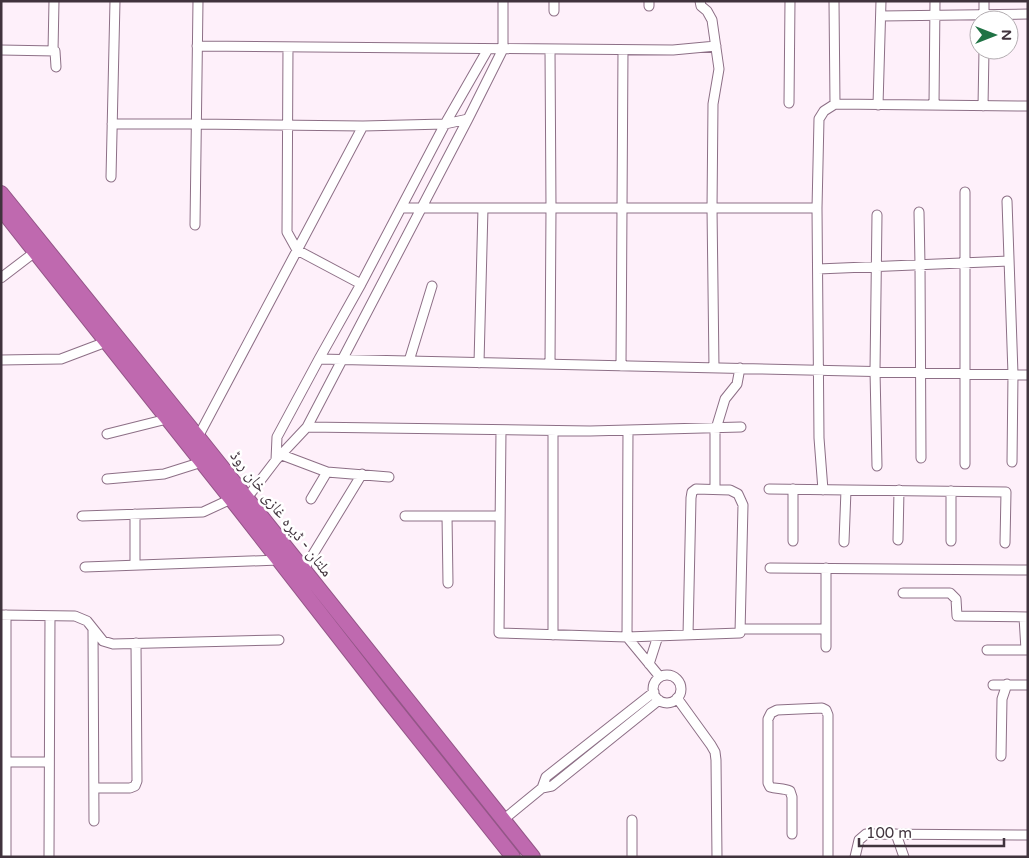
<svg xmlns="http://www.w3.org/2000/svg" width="1029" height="858" viewBox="0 0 1029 858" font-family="'Varela Round','Noto Naskh Arabic',sans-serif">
<rect width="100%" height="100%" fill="#fef0fa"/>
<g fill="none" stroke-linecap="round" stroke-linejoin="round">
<defs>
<path id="minor" d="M649,1v5
M700,1l1,5 6,5 5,9 7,49 -6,35 -1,104 2,160
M834,1l1,103
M554,11v-10
M881,16l147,-2
M984,20v-19
M197,46l476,4 43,-4
M288,47l-1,185 10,18 64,34
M1,50l54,1 1,16
M550,50l1,158 -1,156
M53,51l1,-50
M789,103l1,-102
M878,105l3,-104
M934,105l1,-104
M983,106l1,-56
M112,124h84l167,2 82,-2 23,-5
M111,177l4,-176
M965,192v272
M1007,201l6,173 -1,88
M402,208h415
M919,212l1,53 1,193
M877,215l-2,156 2,95
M195,225l3,-224
M818,269l191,-8
M1,278l34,-26
M319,359l709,16
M1,360l60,-1 45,-17
M409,361l23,-75
M479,363l4,-155
M621,366l2,-316
M307,427l283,4 151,-4
M501,430l-2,203 128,4 113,-4 3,-128 -5,-11 -8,-4 -34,-1 -4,3 -1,6 -3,137
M628,430l-1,207 33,40
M553,431v204
M107,434l60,-15
M198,437l165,-311
M282,455l45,17 62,5
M276,460l1,-23 42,-78 42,-75 84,-160 43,-75
M107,479l57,-5 38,-12
M715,489v-57l10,-33 12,-15 3,-16
M769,489l237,3 -1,51
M823,490l-4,-52 -2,-230 2,-89 5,-8 11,-7 193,2
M951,491v50
M247,498l29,-38 31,-33 161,-308 35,-70v-48
M311,499l16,-27
M82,516l121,-4 28,-13
M405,516h95
M447,516l1,67
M898,540l1,-50
M793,541v-52
M844,542l2,-52
M135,565v-51
M85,567l194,-7
M770,568l258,2
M826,568v79
M304,569l58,-95
M903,593h47l6,6 1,17 71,1
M1,615l74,1 12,5 16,20 10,3 166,-4
M1024,617l2,33
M740,629h86
M93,630l1,191
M987,650h41
M649,664l9,-28
M653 689a14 14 0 1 1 28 0a14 14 0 1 1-28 0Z
M993,685h35
M677,698l34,47 4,7 1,8 1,97
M1001,756l1,-57 5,-15
M1,762h48
M94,788h36l5,-2 2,-5 -1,-138
M542,788l10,-2 107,-86
M503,820l39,-32 4,-11 108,-85
M792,834v-37l-2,-6c-6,-3 -13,-2 -20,-4l-2,-4v-64l3,-6 6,-3 45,-2 4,2 2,5v142
M896,834l8,23
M6,857v-242
M49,857l1,-241
M632,857v-37
M855,857l4,-17 7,-6 162,1"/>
<path id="highway" d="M1,193l197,244 335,420
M1,209l238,300 148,190 126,158"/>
</defs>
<!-- minor casing -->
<use href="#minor" stroke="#8d6f86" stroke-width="11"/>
<!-- highway casing -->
<use href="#highway" stroke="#935687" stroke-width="16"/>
<!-- minor -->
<use href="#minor" stroke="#fff" stroke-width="9"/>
<!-- highway -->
<use href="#highway" stroke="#bf69af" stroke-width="14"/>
</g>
<g text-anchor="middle" stroke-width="5" stroke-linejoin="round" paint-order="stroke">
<!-- street labels -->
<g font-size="16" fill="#40333d" stroke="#fff">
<text transform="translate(282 513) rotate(52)" y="6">ملتان - ڈیرہ غازی خان روڈ</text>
</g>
</g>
<!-- border -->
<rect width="1029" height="858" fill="none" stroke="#40333d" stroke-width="5"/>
<!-- north arrow -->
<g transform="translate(994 35) rotate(90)"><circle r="24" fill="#ffffff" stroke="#b3adb1"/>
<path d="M0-4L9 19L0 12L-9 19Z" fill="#207345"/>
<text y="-8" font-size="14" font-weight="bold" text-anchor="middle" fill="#40333d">N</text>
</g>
<!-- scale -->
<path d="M859 838v8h145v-8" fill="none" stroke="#40333d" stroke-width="2.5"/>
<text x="866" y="838" font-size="15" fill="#40333d" stroke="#ffffff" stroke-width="4" paint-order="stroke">100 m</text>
</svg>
